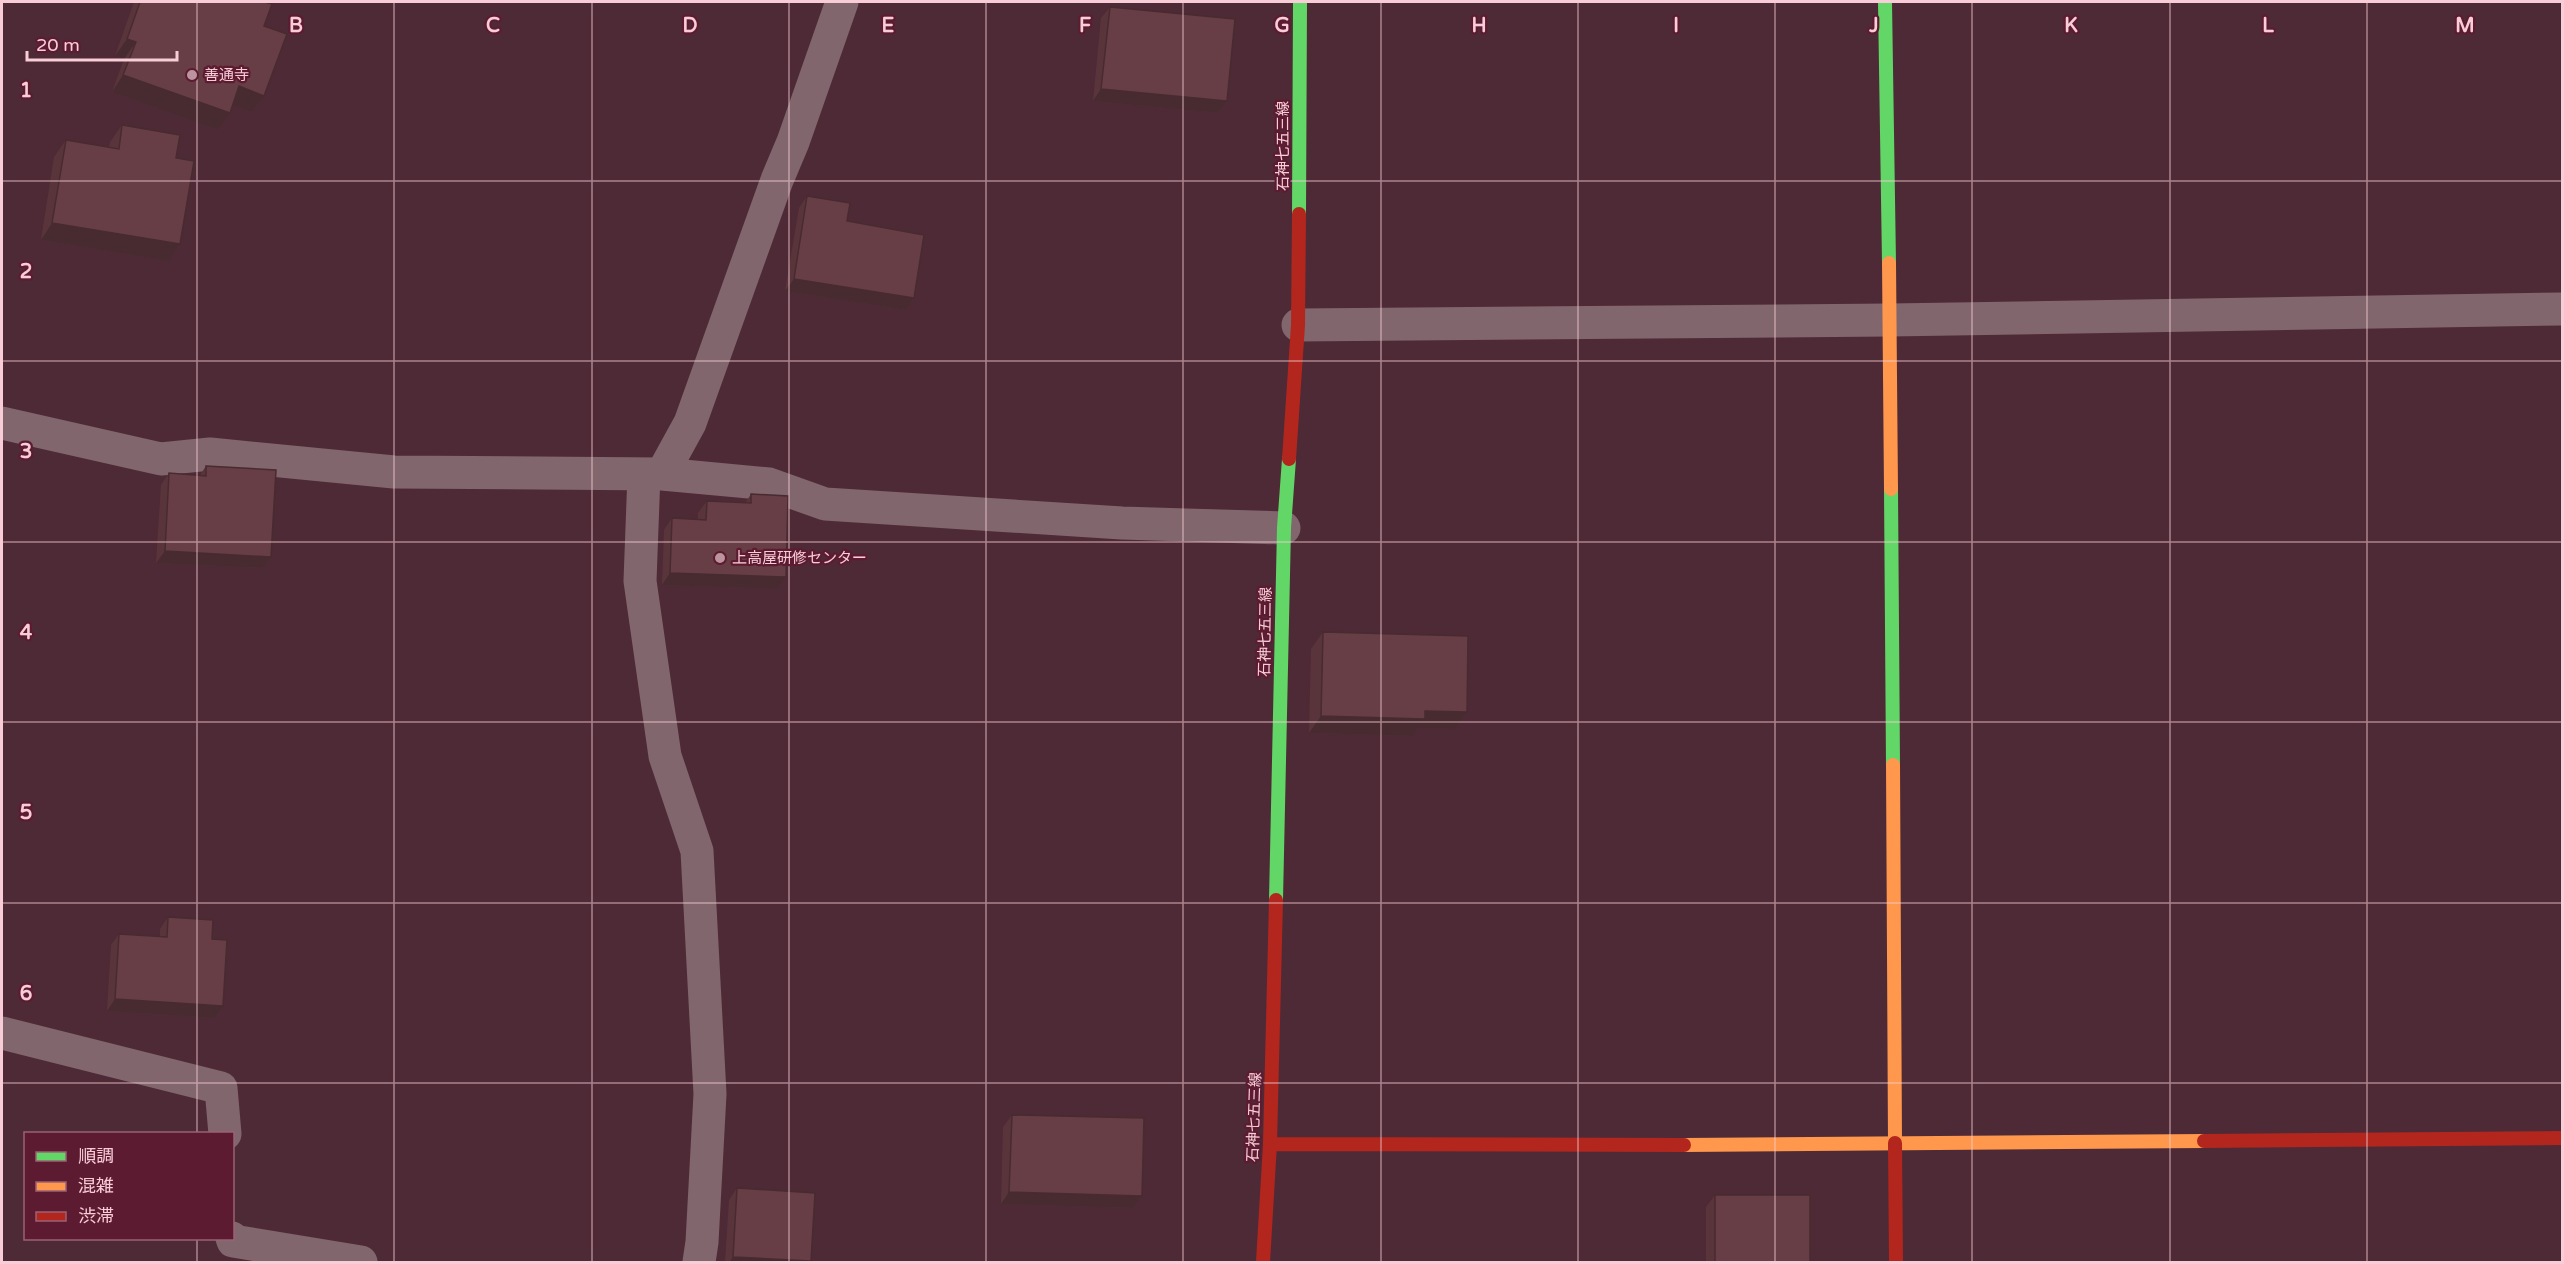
<svg xmlns="http://www.w3.org/2000/svg" width="2564" height="1264" viewBox="0 0 2564 1264" font-family="'Varela Round','Noto Sans JP',sans-serif">
<style>
.lines{fill:none;stroke-linecap:round;stroke-linejoin:round}
.street{stroke:#81666d;stroke-width:33}
.fast{stroke:#63d668;stroke-width:14}
.slow{stroke:#ff974d;stroke-width:14}
.jam{stroke:#b3261e;stroke-width:14}
.wall{fill:#59353b}
.shaded-wall{fill:#482b30}
.building{fill:#673e45;stroke:#482b30;stroke-width:1.5}
.grid{fill:none;stroke:#f8cdd7;stroke-width:1.5;stroke-opacity:0.55}
.poi-dot{fill:#bc949f;stroke:#5d1b32;stroke-width:2}
.labels{text-anchor:middle;dominant-baseline:central;stroke-width:4.5;stroke-linejoin:round;paint-order:stroke}
.poi-label{font-size:15px;fill:#f8cdd7;stroke:#5d1b32;text-anchor:start}
.street-label{font-size:15px;fill:#f8cdd7;stroke:#5d1b32}
.grid-label{font-size:20px;text-anchor:middle;font-weight:bold;fill:#f8cdd7;stroke:#5d1b32;stroke-width:4.5;stroke-linejoin:round;paint-order:stroke}
</style>
<rect width="100%" height="100%" fill="#4e2a36"/>
<g class="lines">
<path class="street" d="M 1298,325 L 1890,320 L 2562,309
M 2,423 L 161,459 L 210,454 L 394,472 L 662,474 L 769,484 L 825,504 L 1122,523 L 1284,528
M 644,474 L 640,581 L 665,756 L 697,851 L 710,1094 L 702,1242 L 699,1262
M 662,474 L 690,423 L 777,180 L 793,142 L 842,2
M 2,1033 L 221,1088 L 225,1134
M 232,1238 L 233,1241 L 361,1262"/>
<path class="fast" d="M 1885,2 L 1889,263
M 1299,214 L 1300,2
M 1891,489 L 1893,765
M 1276,900 L 1284,528 L 1289,459"/>
<path class="slow" d="M 1889,263 L 1891,489
M 1893,765 L 1895,1143
M 1684,1145 L 2204,1141"/>
<path class="jam" d="M 1289,459 L 1298,325 L 1299,214
M 2204,1141 L 2562,1138
M 1895,1143 L 1896,1262
M 1270,1144 L 1684,1145
M 1263,1262 L 1270,1144 L 1276,900"/>
</g>
<path class="wall" d="M 134,2 L 265,2 L 264,96 L 252,112 L 233,105 L 230,113 L 218,130 L 112,92 L 124,59 L 115,56 Z
M 1110,7 L 1227,101 L 1218,113 L 1093,101 L 1101,18 Z
M 122,125 L 176,158 L 180,244 L 169,261 L 41,240 L 54,157 L 66,140 L 109,147 L 110,142 Z
M 807,196 L 847,221 L 914,298 L 906,310 L 785,291 L 799,208 Z
M 206,466 L 271,557 L 263,568 L 156,563 L 161,485 L 169,473 L 200,475 Z
M 751,494 L 786,577 L 777,589 L 662,585 L 664,530 L 672,518 L 698,520 L 698,513 L 707,501 L 746,502 Z
M 1323,632 L 1467,712 L 1455,729 L 1418,728 L 1413,736 L 1309,733 L 1311,649 Z
M 168,917 L 212,939 L 223,1006 L 215,1018 L 107,1011 L 111,945 L 119,934 L 160,936 L 160,929 Z
M 1012,1115 L 1142,1196 L 1133,1208 L 1001,1204 L 1003,1127 Z
M 737,1188 L 811,1261 L 810,1263 L 725,1263 L 729,1200 Z
M 1715,1195 L 1810,1263 L 1706,1263 L 1706,1207 Z"/>
<path class="shaded-wall" d="M 127,39 L 136,42 L 124,59 L 115,56 Z
M 123,75 L 230,113 L 218,130 L 112,92 Z
M 239,86 L 264,96 L 252,112 L 227,103 Z
M 1101,89 L 1227,101 L 1218,113 L 1093,101 Z
M 52,223 L 180,244 L 169,261 L 41,240 Z
M 794,279 L 914,298 L 906,310 L 785,291 Z
M 165,551 L 271,557 L 263,568 L 156,563 Z
M 670,573 L 786,577 L 777,589 L 662,585 Z
M 1425,711 L 1467,712 L 1455,729 L 1418,728 L 1413,736 L 1309,733 L 1321,716 Z
M 115,999 L 223,1006 L 215,1018 L 107,1011 Z
M 1009,1192 L 1142,1196 L 1133,1208 L 1001,1204 Z
M 733,1257 L 811,1261 L 810,1263 L 729,1263 Z"/>
<path class="building" d="M 140,2 L 265,2 L 272,4 L 264,26 L 287,34 L 264,96 L 239,86 L 230,113 L 123,75 L 136,42 L 127,39 Z
M 1110,7 L 1235,19 L 1227,101 L 1101,89 Z
M 122,125 L 180,135 L 176,158 L 194,161 L 180,244 L 52,223 L 66,140 L 119,149 Z
M 807,196 L 850,203 L 847,221 L 924,235 L 914,298 L 794,279 Z
M 206,466 L 276,470 L 271,557 L 165,551 L 169,473 L 206,476 Z
M 751,494 L 788,496 L 786,577 L 670,573 L 672,518 L 706,520 L 707,501 L 751,503 Z
M 1323,632 L 1468,636 L 1467,712 L 1425,711 L 1425,719 L 1321,716 Z
M 168,917 L 213,920 L 212,939 L 227,940 L 223,1006 L 115,999 L 119,934 L 167,937 Z
M 1012,1115 L 1144,1118 L 1142,1196 L 1009,1192 Z
M 737,1188 L 815,1193 L 811,1261 L 733,1257 Z
M 1715,1195 L 1810,1195 L 1810,1263 L 1715,1263 Z"/>
<path class="grid" d="M 197,2 L 197,1134M 394,2 L 394,1262M 592,2 L 592,1262M 789,2 L 789,1262M 986,2 L 986,1262M 1183,2 L 1183,1262M 1381,2 L 1381,1262M 1578,2 L 1578,1262M 1775,2 L 1775,1262M 1972,2 L 1972,1262M 2170,2 L 2170,1262M 2367,2 L 2367,1262M 2,181 L 2562,181M 2,361 L 2562,361M 2,542 L 2562,542M 2,722 L 2562,722M 2,903 L 2562,903M 2,1083 L 2562,1083M 197,1238 L 197,1262"/>
<g class="poi-dot">
<circle cx="192" cy="75" r="6"/>
<circle cx="720" cy="558" r="6"/>
</g>
<g class="labels">
<g class="poi-label">
<text x="204" y="75">善通寺</text>
<text x="732" y="558">上高屋研修センター</text>
</g>
<g class="street-label">
<text transform="translate(1283 146) rotate(-90)">石神七五三線</text>
<text transform="translate(1265 632) rotate(-89)">石神七五三線</text>
<text transform="translate(1254 1117) rotate(-88)">石神七五三線</text>
</g>
</g>
<g class="grid-label">
<text x="296" y="32">B</text>
<text x="493" y="32">C</text>
<text x="690" y="32">D</text>
<text x="888" y="32">E</text>
<text x="1085" y="32">F</text>
<text x="1282" y="32">G</text>
<text x="1479" y="32">H</text>
<text x="1676" y="32">I</text>
<text x="1874" y="32">J</text>
<text x="2071" y="32">K</text>
<text x="2268" y="32">L</text>
<text x="2465" y="32">M</text>
<text x="26" y="97">1</text>
<text x="26" y="278">2</text>
<text x="26" y="458">3</text>
<text x="26" y="639">4</text>
<text x="26" y="819">5</text>
<text x="26" y="1000">6</text>
</g>
<rect width="2564" height="1264" fill="none" stroke="#f8cdd7" stroke-width="6"/>
<rect x="24" y="1132" width="210" height="108" fill="#5d1b32" stroke="#9b6274" stroke-width="1.5"/>
<rect x="36" y="1152" width="30" height="9" fill="#63d668" stroke="#9b6274" stroke-width="1.5"/>
<text x="78" y="1162" font-size="18" fill="#f8cdd7">順調</text>
<rect x="36" y="1182" width="30" height="9" fill="#ff974d" stroke="#9b6274" stroke-width="1.5"/>
<text x="78" y="1192" font-size="18" fill="#f8cdd7">混雑</text>
<rect x="36" y="1212" width="30" height="9" fill="#b3261e" stroke="#9b6274" stroke-width="1.5"/>
<text x="78" y="1222" font-size="18" fill="#f8cdd7">渋滞</text>
<path d="M27 51v9h150v-9" fill="none" stroke="#f8cdd7" stroke-width="3"/>
<text x="36" y="51" font-size="18" fill="#f8cdd7" stroke="#5d1b32" stroke-width="4.5" paint-order="stroke">20 m</text>
</svg>
